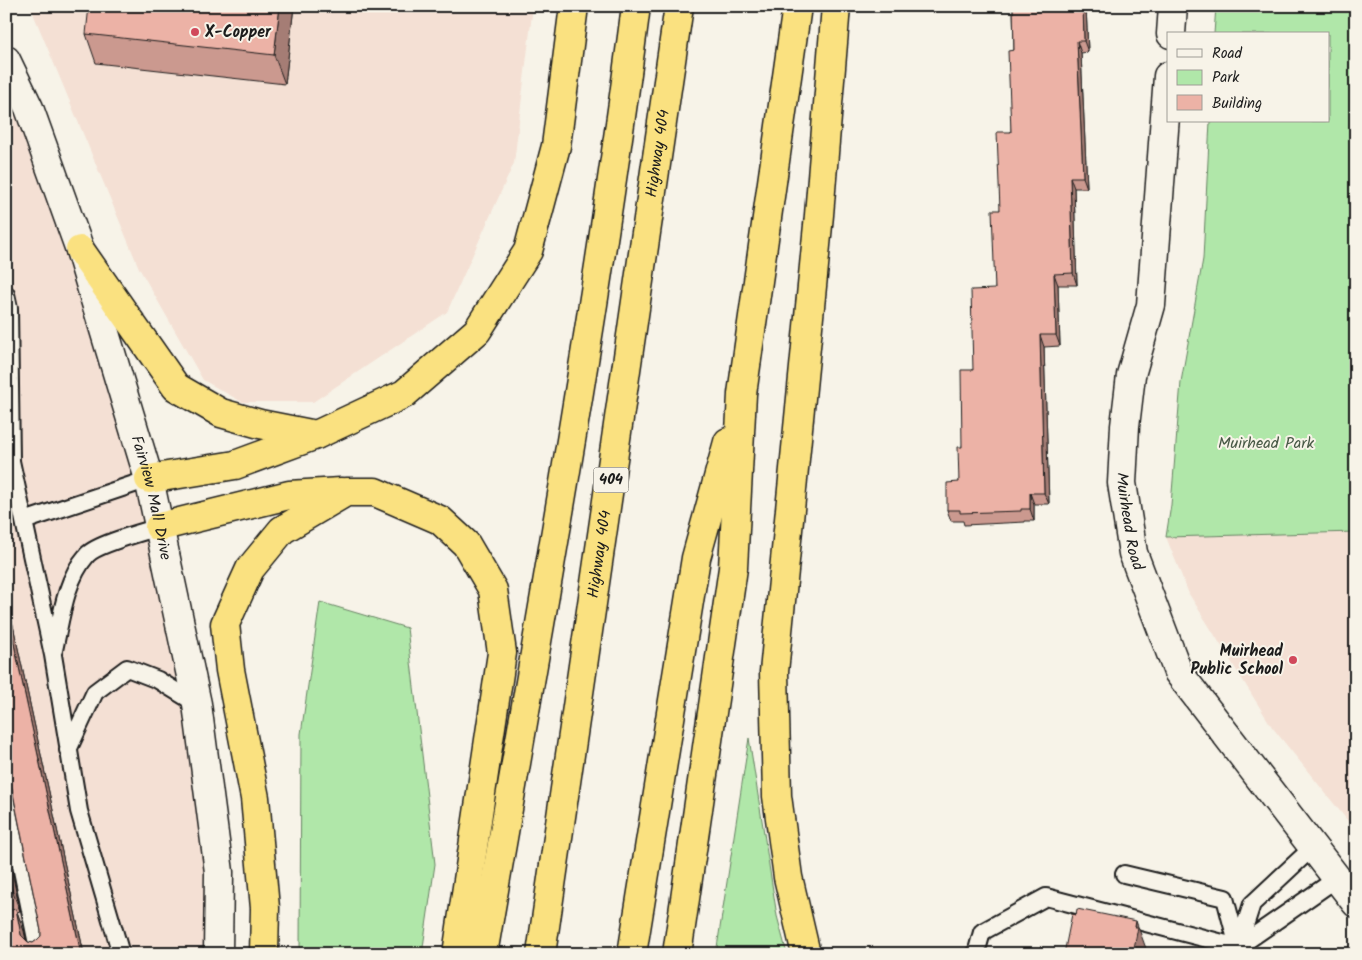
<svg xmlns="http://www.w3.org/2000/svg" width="1362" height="960" viewBox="0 0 1362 960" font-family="Kalam,sans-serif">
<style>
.built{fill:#f4e0d4}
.green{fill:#b0e7a9;stroke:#668262}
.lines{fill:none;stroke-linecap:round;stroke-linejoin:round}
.service-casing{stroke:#1c1c1c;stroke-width:20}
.minor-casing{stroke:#1c1c1c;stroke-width:31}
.tertiary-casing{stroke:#1c1c1c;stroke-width:31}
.motorway-casing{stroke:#1c1c1c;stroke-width:31}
.service{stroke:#f7f3e8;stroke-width:16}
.minor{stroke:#f7f3e8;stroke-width:28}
.tertiary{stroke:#f7f3e8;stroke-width:28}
.motorway{stroke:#fae180;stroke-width:28}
.wall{fill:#cb998f;stroke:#1c1c1c}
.shaded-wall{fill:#a57d74;stroke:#1c1c1c}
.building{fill:#ecb2a6;stroke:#1c1c1c}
.poi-dot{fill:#d1495b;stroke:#f7f3e8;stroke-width:2}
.labels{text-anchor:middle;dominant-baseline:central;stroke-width:4;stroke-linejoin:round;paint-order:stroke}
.shield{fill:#f7f3e8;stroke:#5e5c59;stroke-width:1}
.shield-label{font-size:15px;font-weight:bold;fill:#1c1c1c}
.poi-label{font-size:16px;font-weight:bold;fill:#1c1c1c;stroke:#f7f3e8;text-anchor:start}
.street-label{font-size:16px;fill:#1c1c1c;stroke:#f7f3e8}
.park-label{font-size:16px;fill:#485946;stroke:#f7f3e8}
</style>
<rect width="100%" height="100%" fill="#f7f3e8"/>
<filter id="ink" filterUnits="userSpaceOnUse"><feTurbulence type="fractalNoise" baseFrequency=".02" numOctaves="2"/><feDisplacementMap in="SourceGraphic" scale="10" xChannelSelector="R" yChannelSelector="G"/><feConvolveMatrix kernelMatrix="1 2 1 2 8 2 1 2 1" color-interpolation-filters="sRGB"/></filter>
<g filter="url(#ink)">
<path class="built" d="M 30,6 L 533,6 L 514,163 L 447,312 L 313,402 L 242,402 L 203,380 L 139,268 Z
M 6,60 L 80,250 L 197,704 L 218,954 L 6,954 Z
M 1356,532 L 1356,831 L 1272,727 L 1189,594 L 1166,537 Z"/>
<path class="green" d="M 1216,6 L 1356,6 L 1356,532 L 1166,537 L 1171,505 L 1181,382 L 1203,259 L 1210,121 L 1328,121 L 1328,34 L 1214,34 Z
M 320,602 L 407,628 L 435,864 L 422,954 L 300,954 L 301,734 Z
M 749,738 L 777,916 L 787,954 L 716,954 Z"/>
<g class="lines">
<g class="service-casing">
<path id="service" d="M 6,294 L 9,308 L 11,461 L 53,655 L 79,811 L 121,954
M 24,521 L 149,479
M 54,650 C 61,619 65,580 87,555 C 97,544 143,532 159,527
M 68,750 L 95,692 L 127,668 L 158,680 L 197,704
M 6,792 L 39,954
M 1124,874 L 1225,898 L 1238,947
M 1238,947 L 1252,904 L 1312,848
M 976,954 L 982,932 L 1046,897 L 1238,947 L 1336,879"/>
</g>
<g class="minor-casing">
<g id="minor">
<path d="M 1171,34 L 1173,6"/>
<path id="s1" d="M 1168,76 L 1151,305 L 1131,375 L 1125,426 L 1122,483 L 1133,553 L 1178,672 L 1356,903"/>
</g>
</g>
<g class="tertiary-casing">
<g id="tertiary">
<path id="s2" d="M 6,60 L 29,108 L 80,250 L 149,479 L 197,704 L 219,872 L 218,954"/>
</g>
</g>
<g class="motorway-casing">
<g id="motorway">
<path d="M 80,250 L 176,387 L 221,413 L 260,424 L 316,435"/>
<path d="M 149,479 L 235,465 L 316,435 L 404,394 L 477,331 L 528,251 L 556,146 L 574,6"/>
<path d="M 159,527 L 289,495 L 341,492"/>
<path d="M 264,954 L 265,908 L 255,798 L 230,670 L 225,624 L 250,569 L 282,530 L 346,492 L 375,492 L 440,520 L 466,544 L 493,590 L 502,653 L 457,954"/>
<path d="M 483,954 C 537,639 595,323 636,6"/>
<path id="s3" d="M 541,954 L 679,6"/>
<path d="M 632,954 L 696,558 L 728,442"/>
<path d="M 677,954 L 733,568 L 742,394 L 797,6"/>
<path d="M 806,954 L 788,877 L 777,796 L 774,672 L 819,215 L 836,6"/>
</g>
</g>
<use href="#service" class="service"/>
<use href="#minor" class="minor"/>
<use href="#tertiary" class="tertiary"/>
<use href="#motorway" class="motorway"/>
</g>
<path class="wall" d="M 294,6 L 285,84 L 96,63 L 86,34 Z
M 1013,6 L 1086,6 L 1088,52 L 1081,53 L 1087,188 L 1074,188 L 1077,285 L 1058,285 L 1060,346 L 1044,347 L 1049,504 L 1034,504 L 1034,521 L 1025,521 L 1025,522 L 964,525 L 963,521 L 951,521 L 947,510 L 959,482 L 962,447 L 973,370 L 995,289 L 1000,210 L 1011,132 L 1014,50 Z
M 6,593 L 84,954 L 6,954 L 6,843 L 20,911 L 17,912 L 24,931 L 26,940 L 28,942 L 33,943 L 37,940 L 41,936 L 41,931 L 11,785 L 10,783 L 6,783 Z"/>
<path class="shaded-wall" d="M 280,6 L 294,6 L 285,84 L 274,55 Z
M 1083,6 L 1086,6 L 1088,52 L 1084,41 Z
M 1077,41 L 1081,53 L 1087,188 L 1083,177 Z
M 1070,177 L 1074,188 L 1077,285 L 1073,273 Z
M 1054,274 L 1058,285 L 1060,346 L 1056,335 Z
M 1040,335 L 1044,347 L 1049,504 L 1044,493 Z
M 1030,493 L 1034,504 L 1034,521 L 1030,509 Z
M 6,593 L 84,954 L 81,954 L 6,607 Z
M 6,843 L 20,911 L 12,890 L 6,860 Z
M 16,909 L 24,931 L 29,954 L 21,935 Z
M 1136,921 L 1148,954 L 1133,954 Z"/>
<path class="building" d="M 89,6 L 280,6 L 274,55 L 86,34 Z
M 1013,6 L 1083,6 L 1084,41 L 1077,41 L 1083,177 L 1070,177 L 1073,273 L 1054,274 L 1056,335 L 1040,335 L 1044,493 L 1030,493 L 1030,509 L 1021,509 L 1021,511 L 960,513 L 960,510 L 947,510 L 947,483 L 959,482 L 958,447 L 962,447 L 961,370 L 973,370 L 971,290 L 995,289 L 992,210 L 1000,210 L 997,132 L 1011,132 L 1008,51 L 1014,50 Z
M 6,607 L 81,954 L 6,954 L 6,911 L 16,909 L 21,935 L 28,942 L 33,943 L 37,940 L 41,936 L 41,931 L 8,769 L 6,767 Z
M 6,860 L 12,890 L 6,891 Z
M 1077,909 L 1136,921 L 1135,927 L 1138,927 L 1133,954 L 1064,954 L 1072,914 L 1076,915 Z"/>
</g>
<g class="poi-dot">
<circle cx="195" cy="32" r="5"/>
<circle cx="1293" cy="660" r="5"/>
</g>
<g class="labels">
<rect class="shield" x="593.5" y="467.5" width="35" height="25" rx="4"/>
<g class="shield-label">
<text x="611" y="480">404</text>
</g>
<g class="poi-label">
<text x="205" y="32">X-Copper</text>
<text x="1283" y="651" text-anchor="end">Muirhead<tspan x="1283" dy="18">Public School</tspan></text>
</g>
<g class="street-label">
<text stroke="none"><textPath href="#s3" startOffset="809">Highway 404</textPath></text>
<text stroke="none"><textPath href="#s2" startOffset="462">Fairview Mall Drive</textPath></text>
<text stroke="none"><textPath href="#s1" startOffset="450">Muirhead Road</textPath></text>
<text stroke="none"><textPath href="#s3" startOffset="404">Highway 404</textPath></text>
</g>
<g class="park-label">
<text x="1266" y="443">Muirhead Park</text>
</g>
</g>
<rect width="1362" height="960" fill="none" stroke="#f7f3e8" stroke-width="25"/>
<rect x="12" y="12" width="1337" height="935" fill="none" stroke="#1c1c1c" stroke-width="2" filter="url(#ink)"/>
<rect x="1167" y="32" width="162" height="90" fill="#f7f3e8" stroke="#9f9d96"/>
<rect x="1177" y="49" width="25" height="8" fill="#f7f3e8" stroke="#9f9d96"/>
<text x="1212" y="58" font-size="15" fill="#1c1c1c">Road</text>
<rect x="1177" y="70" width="25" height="15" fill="#b0e7a9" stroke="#9f9d96"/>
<text x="1212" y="82" font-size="15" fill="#1c1c1c">Park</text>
<rect x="1177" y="95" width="25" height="15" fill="#ecb2a6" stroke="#9f9d96"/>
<text x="1212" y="108" font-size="15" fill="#1c1c1c">Building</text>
</svg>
